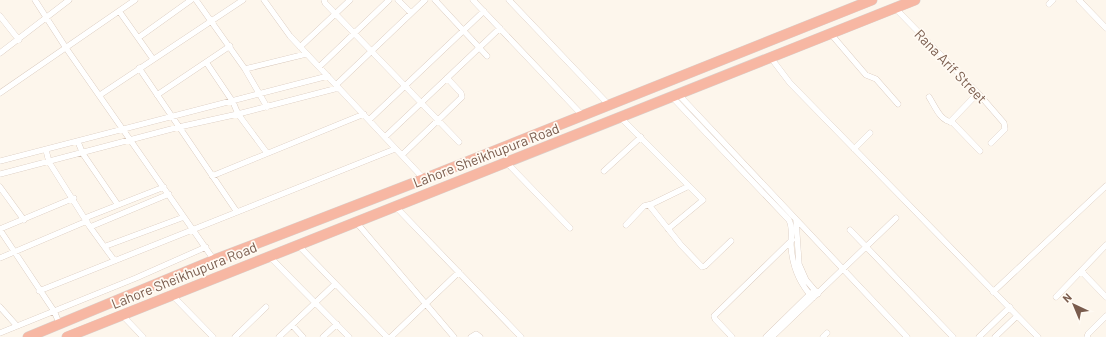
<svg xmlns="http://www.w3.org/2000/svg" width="1106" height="337" viewBox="0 0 1106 337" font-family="Barlow,sans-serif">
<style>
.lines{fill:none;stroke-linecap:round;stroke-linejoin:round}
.street-casing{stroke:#d1beb0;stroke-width:6}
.highway-casing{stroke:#dad1cd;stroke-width:11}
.street{stroke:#fff;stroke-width:5.5}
.highway{stroke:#f7b7a3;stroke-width:10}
.labels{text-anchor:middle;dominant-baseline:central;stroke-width:3.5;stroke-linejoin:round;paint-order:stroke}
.street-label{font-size:14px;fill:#7a5c4d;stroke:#fffaf3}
</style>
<rect width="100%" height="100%" fill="#fdf6ec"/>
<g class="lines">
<g class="street-casing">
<path id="street" d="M 35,0 L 66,48 L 214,260
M 196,0 L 245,69 L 267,107
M 264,0 L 290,36 L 424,179
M 324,0 L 325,3 L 459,142
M 398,0 L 411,13
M 435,0 L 487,56
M 473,0 L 583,116
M 509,0 L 609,105
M 1079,0 L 1106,28
M 1049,4 L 1053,0
M 895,8 L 978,93 L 1004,123 L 1005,129 L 991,143
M 119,11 L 153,59
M 0,16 L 19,40
M 830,33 L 866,75 L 876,79 L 898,104
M 138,38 L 191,0
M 300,47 L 350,0
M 0,53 L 69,0
M 771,58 L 790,83 L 1038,337
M 206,62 L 233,102 L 238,114 L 267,153
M 319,67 L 389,0
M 139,68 L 237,212
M 245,69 L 306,54
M 336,85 L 425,0
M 0,93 L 135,0
M 100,95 L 243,0
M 157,95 L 230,46
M 679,95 L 907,337
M 672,97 L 789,220 C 793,228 791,236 791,245 C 792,265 799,283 813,298
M 929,97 C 935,106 940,121 952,122 L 980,151
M 621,118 L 703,200 L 668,229
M 369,120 L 484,11
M 950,122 L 978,93
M 385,137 L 500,28
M 78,142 L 83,154 L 118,205
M 854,149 L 870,133
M 46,150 L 49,162 L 90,227 L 114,260
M 402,155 L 462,97 L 461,93 L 447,78
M 0,161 L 328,76
M 506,162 L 570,228
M 604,171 L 641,137
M 0,174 L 179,127 L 238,114 L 338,88
M 212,176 L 364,114
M 0,187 L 24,220
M 649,205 L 681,245 L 702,267 L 705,266 L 731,241
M 395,206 L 521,337
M 85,218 L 164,187
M 796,220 L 799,264 L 806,280 L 818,294
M 356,222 L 454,337
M 626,225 L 644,206 L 652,204 L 689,186
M 90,227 L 169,194
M 0,229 L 74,198
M 0,230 L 54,311 L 60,325
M 850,230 L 953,337
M 298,245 L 387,337
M 106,246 L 184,217
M 269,256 L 349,337
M 0,258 L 87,221
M 1081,271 L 1106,297
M 39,291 L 395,149
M 993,292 L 1106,186
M 172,295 L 213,337
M 1056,297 L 1106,245
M 0,307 L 17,326
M 122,315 L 143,337
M 292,325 L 303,337
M 0,333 L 136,278 L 206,247
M 235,337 L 266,307
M 279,337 L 335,284
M 323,337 L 337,324
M 391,337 L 459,272
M 471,337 L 476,334 L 480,337
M 732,337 L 715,319 L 714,316 L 792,240
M 766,337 L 811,293
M 772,337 L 896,218
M 823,337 L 827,333
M 979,337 L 1010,307
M 995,337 L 1017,316
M 1087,337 L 1088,334 L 1106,316"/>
</g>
<g class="highway-casing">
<path id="highway" d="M 28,337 L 214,260 L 424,179 L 872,0
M 67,337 L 915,0"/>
</g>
<use href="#street" class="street"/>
<use href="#highway" class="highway"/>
</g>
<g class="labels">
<g class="street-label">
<text transform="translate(951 66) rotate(46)">Rana Arif Street</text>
<text transform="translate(486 155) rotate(-21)">Lahore Sheikhupura Road</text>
<text transform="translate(184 275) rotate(-22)">Lahore Sheikhupura Road</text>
</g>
</g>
<g transform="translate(1074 305) rotate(316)" stroke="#fffaf3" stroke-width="3" paint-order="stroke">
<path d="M0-3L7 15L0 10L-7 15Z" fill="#7a5c4d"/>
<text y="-6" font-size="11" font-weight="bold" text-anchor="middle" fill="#7a5c4d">N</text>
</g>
</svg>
